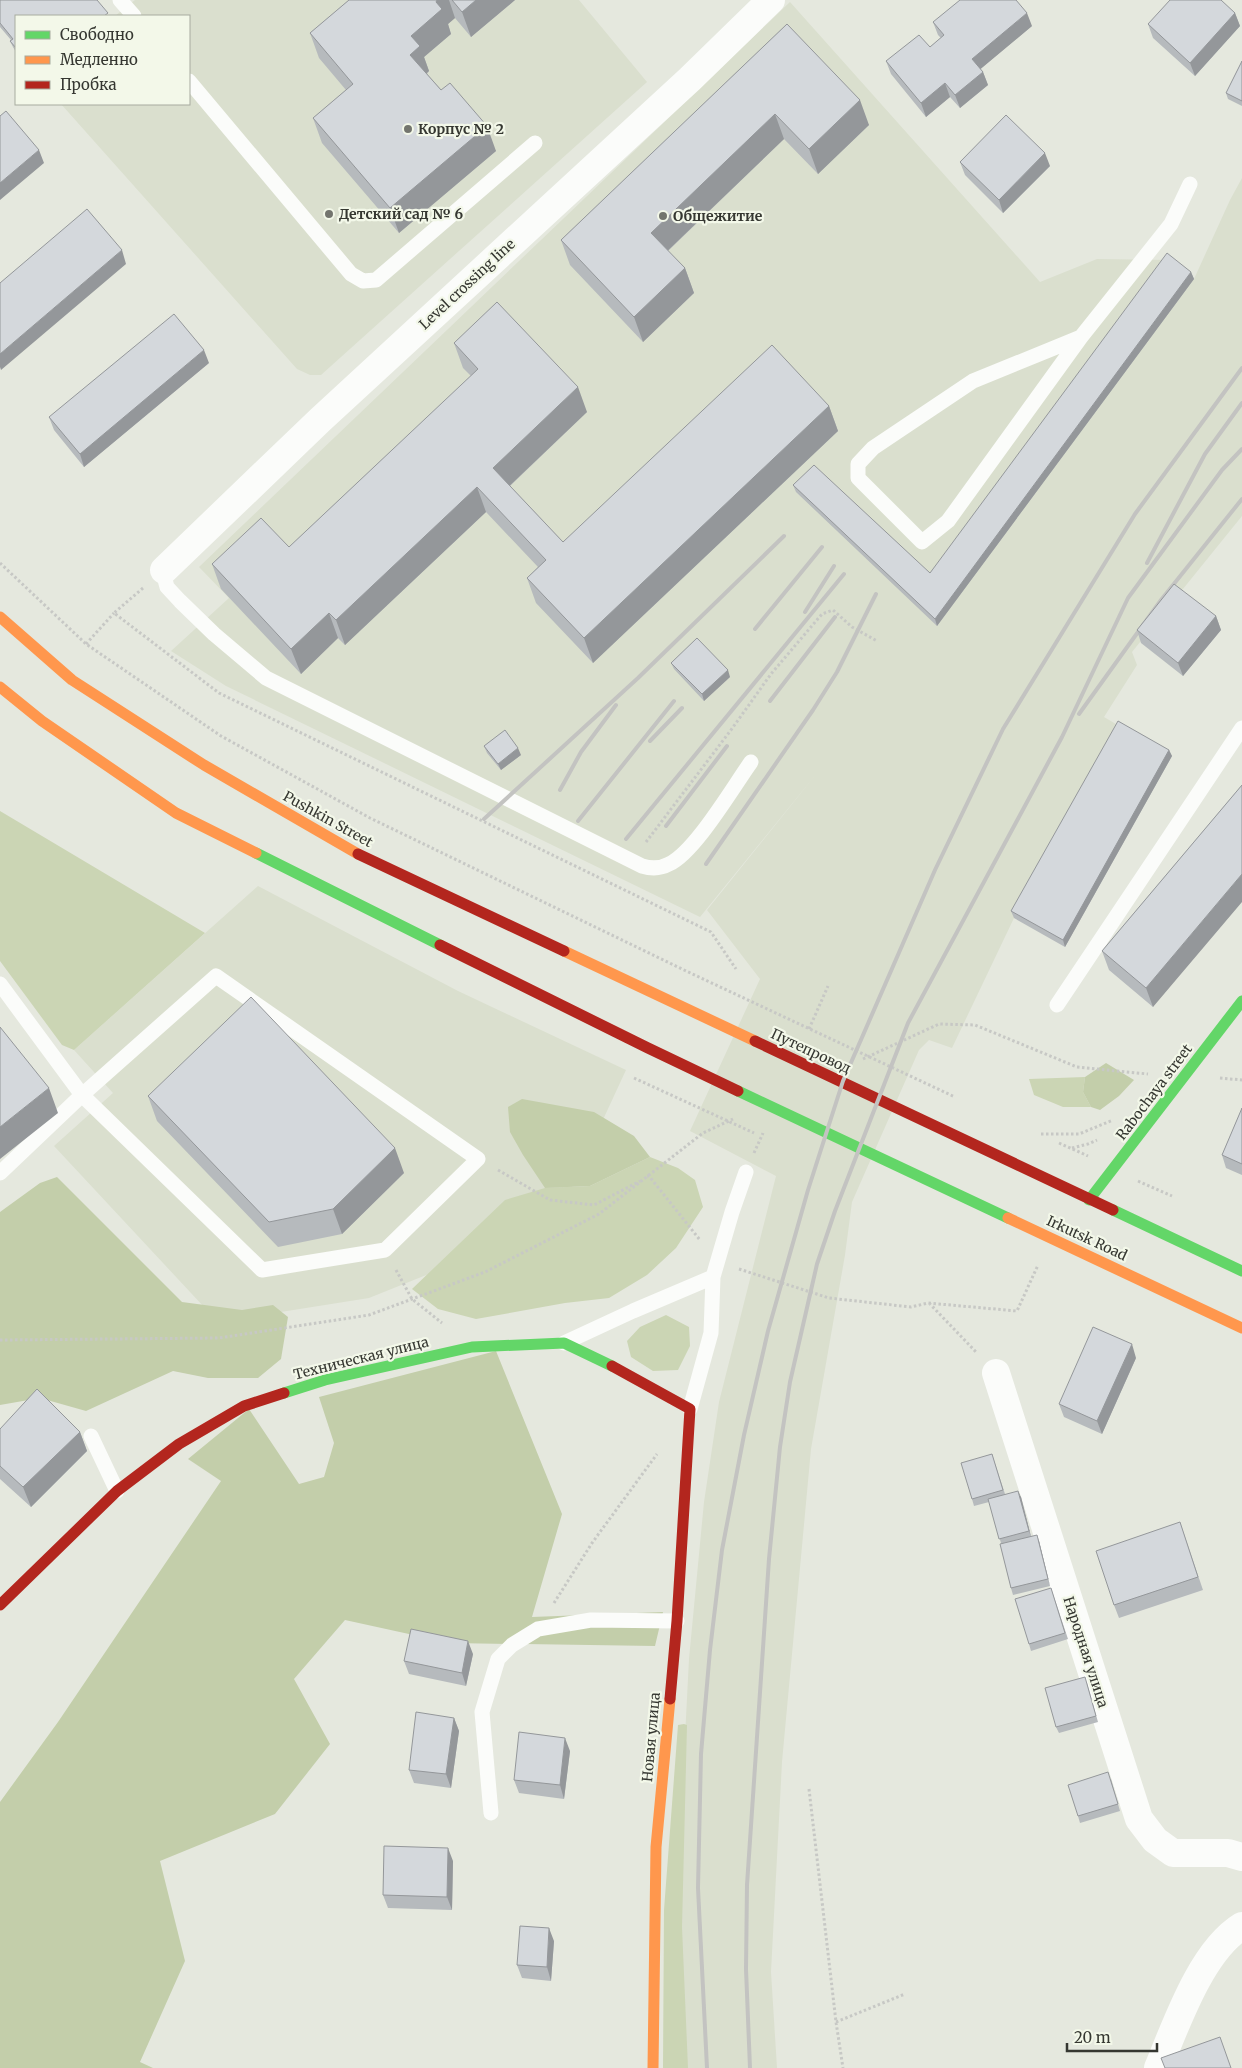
<svg xmlns="http://www.w3.org/2000/svg" width="1242" height="2068" viewBox="0 0 1242 2068" font-family="Merriweather,serif">
<style>
.built{fill:#dadfce}
.green{fill:#cbd5b4}
.forest{fill:#c3ceaa}
.lines{fill:none;stroke-linecap:round;stroke-linejoin:round}
.path{stroke:#c7c8c5;stroke-width:3;stroke-dasharray:2.5 2.5;stroke-linecap:butt}
.lane{stroke:#fbfcfa;stroke-width:15}
.street{stroke:#fbfcfa;stroke-width:28}
.fast{stroke:#63d668;stroke-width:11}
.slow{stroke:#ff974d;stroke-width:11}
.jam{stroke:#b3261e;stroke-width:11}
.rail{stroke:#c3c3c1;stroke-width:4}
.wall{fill:#b6babd}
.shaded-wall{fill:#94979a}
.building{fill:#d4d8dc;stroke:#94979a}
.poi-dot{fill:#73756e;stroke:#f3f8e9;stroke-width:2}
.labels{text-anchor:middle;dominant-baseline:central;stroke-width:4.5;stroke-linejoin:round;paint-order:stroke}
.poi-label{font-size:14px;font-weight:bold;fill:#353731;stroke:#f3f8e9;text-anchor:start}
.street-label{font-size:14px;fill:#353731;stroke:#f3f8e9}
</style>
<rect width="100%" height="100%" fill="#e5e8de"/>
<path class="built" d="M 135,0 L 579,0 L 647,82 L 321,375 L 310,375 L 297,369 L 61,104 L 189,104 L 189,16 L 115,16 Z
M 790,2 L 1040,282 L 1097,259 L 1170,260 L 1194,279 L 1230,200 L 1242,178 L 1242,516 L 1132,652 L 1137,665 L 1104,717 L 1121,727 L 1014,918 L 952,1048 L 929,1040 L 919,1050 L 852,1202 L 845,1255 L 811,1449 L 782,1762 L 771,1972 L 777,2068 L 671,2068 L 670,2031 L 689,1659 L 704,1502 L 719,1402 L 776,1176 L 690,1131 L 760,979 L 707,910 L 817,773 L 700,917 L 226,686 L 171,651 L 229,598 L 199,567 Z
M 258,886 L 458,991 L 626,1070 L 563,1206 L 476,1255 L 369,1298 L 218,1322 L 54,1146 L 113,1093 L 74,1050 Z"/>
<path class="green" d="M 0,811 L 205,933 L 74,1050 L 62,1045 L 0,961 Z
M 1085,1077 L 1083,1092 L 1091,1107 L 1063,1107 L 1034,1095 L 1029,1079 Z
M 650,1157 L 678,1168 L 695,1180 L 703,1207 L 676,1248 L 647,1275 L 609,1298 L 565,1303 L 476,1319 L 438,1309 L 412,1289 L 505,1200 L 545,1188 L 590,1186 Z
M 666,1315 L 689,1327 L 690,1346 L 678,1370 L 653,1371 L 631,1357 L 627,1341 L 640,1327 Z
M 684,1724 L 687,1725 L 682,1927 L 688,2068 L 663,2068 L 664,1910 L 678,1725 Z"/>
<path class="forest" d="M 1106,1063 L 1134,1080 L 1119,1096 L 1100,1110 L 1091,1107 L 1083,1092 L 1085,1077 Z
M 522,1099 L 594,1112 L 634,1136 L 650,1157 L 590,1186 L 545,1188 L 523,1155 L 510,1132 L 508,1107 Z
M 57,1177 L 182,1302 L 242,1310 L 273,1305 L 288,1317 L 281,1359 L 258,1378 L 208,1378 L 173,1371 L 86,1411 L 40,1398 L 0,1405 L 0,1212 L 40,1183 Z
M 496,1351 L 562,1514 L 532,1617 L 663,1612 L 655,1646 L 450,1643 L 345,1620 L 294,1679 L 330,1744 L 275,1814 L 160,1861 L 185,1961 L 140,2062 L 153,2068 L 0,2068 L 0,1802 L 58,1722 L 221,1481 L 188,1459 L 249,1409 L 299,1484 L 324,1477 L 334,1443 L 319,1397 Z"/>
<g class="lines">
<path class="path" d="M 0,563 L 86,644 L 221,736 L 370,818 L 684,970 L 955,1097
M 143,588 L 114,613 L 219,693 L 711,932 L 736,969
M 86,644 L 114,613
M 646,842 L 731,730 L 771,674 L 822,614 L 833,610 L 852,627 L 877,641
M 809,1029 L 828,986
M 863,1059 L 939,1024 L 975,1025 L 1077,1067 L 1148,1074
M 634,1078 L 754,1133
M 1220,1078 L 1242,1080
M 1041,1134 L 1079,1134 L 1113,1120
M 1059,1143 L 1088,1156
M 1072,1148 L 1088,1144 L 1097,1140
M 754,1153 L 763,1133
M 498,1170 L 550,1200 L 594,1205 L 640,1181
M 647,1176 L 649,1176 L 700,1240
M 1138,1181 L 1172,1196
M 739,1269 L 829,1298 L 911,1307 L 928,1303 L 1017,1311 L 1038,1265
M 396,1270 L 412,1299 L 442,1323
M 929,1303 L 977,1353
M 0,1340 L 219,1338 L 369,1315 L 485,1272 L 599,1214 L 703,1133 L 733,1119
M 554,1603 L 592,1543 L 657,1454
M 809,1789 L 836,2022 L 843,2068
M 836,2022 L 905,1994"/>
<path class="lane" d="M 120,0 L 134,16
M 189,81 L 351,274 L 363,281 L 376,280 L 535,143
M 1081,337 L 973,381 L 873,448 L 858,464 L 858,478 L 922,542 L 948,521 L 1081,337 L 1171,224 L 1190,184
M 164,570 L 164,576 L 167,587 L 180,601 L 214,634 L 266,678 L 642,866 C 652,869 660,869 669,864 C 695,852 733,787 751,762
M 0,984 L 82,1095 L 216,976 L 478,1159 L 385,1250 L 262,1270 L 82,1095 L 0,1173
M 1057,1005 L 1242,728
M 564,1343 L 633,1311 L 713,1277
M 690,1409 L 711,1333 L 713,1277 L 732,1212 L 746,1172
M 91,1436 L 117,1491
M 491,1813 L 482,1712 L 498,1659 L 512,1645 L 538,1629 L 591,1620 L 677,1621"/>
<path class="street" d="M 164,570 L 320,420 L 690,79 L 771,0
M 996,1373 L 1139,1819 L 1155,1840 L 1173,1853 L 1228,1853 L 1242,1857
M 1158,2068 C 1176,2025 1201,1951 1242,1926"/>
<path class="fast" d="M 256,853 L 440,945
M 738,1091 L 1008,1218
M 1089,1200 L 1242,1001
M 1113,1210 L 1242,1271
M 284,1393 L 325,1380 L 472,1347 L 564,1343 L 612,1366"/>
<path class="slow" d="M 0,617 L 72,680 L 204,765 L 358,854
M 0,687 L 42,721 L 176,813 L 256,853
M 564,951 L 755,1041
M 1008,1218 L 1242,1328
M 653,2068 L 656,1847 L 670,1699"/>
<path class="jam" d="M 358,854 L 564,951
M 440,945 L 648,1048 L 738,1091
M 755,1041 L 1113,1210
M 612,1366 L 690,1409 L 677,1621 L 670,1699
M 0,1605 L 117,1491 L 179,1444 L 244,1406 L 284,1393"/>
<path class="rail" d="M 1147,563 L 1205,454 L 1242,403
M 805,612 L 834,566
M 755,629 L 822,547
M 770,701 L 835,617
M 1079,714 L 1161,600 L 1242,499
M 650,741 L 682,708
M 560,790 L 581,752 L 616,705
M 484,819 L 638,678 L 784,536
M 578,821 L 674,701
M 666,826 L 727,746
M 626,839 L 844,574
M 706,864 L 813,710 L 837,672 L 876,594
M 707,2068 L 698,1888 L 701,1754 L 710,1650 L 722,1550 L 744,1435 L 768,1331 L 808,1190 L 843,1081 L 935,870 L 1003,729 L 1135,514 L 1242,368
M 750,2068 L 746,1969 L 747,1885 L 769,1559 L 780,1447 L 790,1382 L 817,1264 L 835,1211 L 908,1023 L 1062,737 L 1128,598 L 1222,470 L 1242,449"/>
</g>
<path class="wall" d="M 0,0 L 16,16 L 16,52 L 13,47 L 10,41 L 11,40 L 0,27 Z
M 349,0 L 515,0 L 471,37 L 455,18 L 448,24 L 451,34 L 424,57 L 429,71 L 427,74 L 496,151 L 399,233 L 322,143 L 313,118 L 346,90 L 319,58 L 310,33 Z
M 1235,13 L 1240,26 L 1195,76 L 1153,38 L 1148,24 Z
M 933,22 L 1032,26 L 980,69 L 983,72 L 988,85 L 960,108 L 950,97 L 926,117 L 891,74 L 886,61 L 930,47 L 941,38 L 938,35 Z
M 787,24 L 869,125 L 818,174 L 784,139 L 668,251 L 685,268 L 694,293 L 643,342 L 570,265 L 561,240 Z
M 1242,61 L 1242,106 L 1228,99 L 1226,93 Z
M 960,162 L 1050,166 L 1003,213 L 965,175 Z
M 1191,272 L 1194,279 L 937,626 L 796,492 L 793,485 L 930,573 Z
M 454,343 L 587,412 L 510,486 L 563,542 L 829,406 L 838,431 L 593,663 L 536,603 L 527,578 L 538,567 L 486,512 L 345,645 L 338,638 L 301,674 L 221,589 L 212,564 L 289,547 L 471,376 L 463,368 Z
M 209,363 L 84,467 L 54,430 L 49,417 Z
M 1216,616 L 1221,630 L 1183,676 L 1141,643 L 1137,630 Z
M 671,663 L 730,677 L 704,701 L 674,669 Z
M 484,746 L 521,755 L 501,770 L 487,753 Z
M 1169,750 L 1172,756 L 1065,947 L 1014,918 L 1011,911 Z
M 1242,785 L 1153,1007 L 1109,970 L 1102,951 Z
M 148,1096 L 404,1173 L 342,1234 L 278,1247 L 157,1121 Z
M 1242,1108 L 1242,1175 L 1226,1168 L 1222,1155 Z
M 1136,1358 L 1102,1434 L 1064,1417 L 1059,1404 Z
M 0,1429 L 80,1432 L 87,1451 L 31,1507 L 0,1479 Z
M 992,1454 L 1005,1494 L 1021,1497 L 1031,1536 L 1039,1541 L 1050,1586 L 1013,1595 L 1011,1588 L 1001,1543 L 989,1502 L 974,1506 L 972,1499 Z
M 1180,1522 L 1203,1590 L 1119,1618 L 1114,1605 Z
M 1051,1588 L 1068,1639 L 1031,1651 L 1029,1644 Z
M 473,1654 L 466,1686 L 409,1674 L 404,1661 Z
M 1087,1683 L 1098,1722 L 1059,1733 L 1056,1727 Z
M 454,1718 L 459,1731 L 451,1788 L 414,1783 L 409,1770 Z
M 570,1751 L 564,1799 L 519,1793 L 514,1780 Z
M 1111,1779 L 1120,1811 L 1080,1823 L 1078,1816 Z
M 453,1861 L 452,1910 L 388,1908 L 383,1895 Z
M 554,1941 L 551,1981 L 522,1978 L 517,1965 Z"/>
<path class="shaded-wall" d="M 437,0 L 449,0 L 455,18 L 448,24 L 451,34 L 424,57 L 429,71 L 419,80 L 410,55 L 411,36 Z
M 476,0 L 515,0 L 471,37 L 462,12 Z
M 1027,13 L 1032,26 L 977,72 L 972,59 Z
M 1235,13 L 1240,26 L 1195,76 L 1190,63 Z
M 983,72 L 988,85 L 960,108 L 955,95 Z
M 945,83 L 950,97 L 926,117 L 921,103 Z
M 860,100 L 869,125 L 818,174 L 809,149 Z
M 775,114 L 784,139 L 660,258 L 651,233 Z
M 487,126 L 496,151 L 399,233 L 390,208 Z
M 39,150 L 44,163 L 0,200 L 0,183 Z
M 1045,153 L 1050,166 L 1003,213 L 999,200 Z
M 122,250 L 126,264 L 1,370 L 0,367 L 0,354 Z
M 685,268 L 694,293 L 643,342 L 634,317 Z
M 1191,272 L 1194,279 L 937,626 L 935,619 Z
M 204,350 L 209,363 L 84,467 L 80,454 Z
M 578,387 L 587,412 L 502,493 L 493,468 Z
M 829,406 L 838,431 L 593,663 L 584,638 Z
M 477,487 L 486,512 L 345,645 L 336,620 Z
M 329,613 L 338,638 L 301,674 L 291,649 Z
M 1216,616 L 1221,630 L 1183,676 L 1178,663 Z
M 728,670 L 730,677 L 704,701 L 702,694 Z
M 518,748 L 521,755 L 501,770 L 498,764 Z
M 1169,750 L 1172,756 L 1065,947 L 1063,940 Z
M 1242,874 L 1242,902 L 1153,1007 L 1146,988 Z
M 49,1088 L 58,1113 L 0,1159 L 0,1127 Z
M 395,1148 L 404,1173 L 342,1234 L 333,1209 Z
M 1132,1344 L 1136,1358 L 1102,1434 L 1097,1421 Z
M 80,1432 L 87,1451 L 31,1507 L 23,1487 Z
M 1018,1491 L 1021,1497 L 1031,1537 L 1029,1531 Z
M 1037,1535 L 1039,1541 L 1050,1586 L 1048,1579 Z
M 468,1641 L 473,1654 L 466,1686 L 462,1673 Z
M 454,1718 L 459,1731 L 451,1788 L 446,1774 Z
M 565,1738 L 570,1751 L 564,1799 L 560,1785 Z
M 448,1848 L 453,1861 L 452,1910 L 447,1897 Z
M 549,1928 L 554,1941 L 551,1981 L 547,1967 Z"/>
<path class="building" d="M 0,0 L 97,0 L 108,13 L 104,16 L 16,16 L 16,48 L 10,41 L 13,39 L 0,23 Z
M 349,0 L 437,0 L 436,2 L 442,9 L 411,36 L 420,46 L 410,55 L 441,90 L 450,83 L 487,126 L 390,208 L 313,118 L 353,84 L 310,33 Z
M 452,0 L 476,0 L 462,12 Z
M 960,0 L 1016,0 L 1027,13 L 972,59 L 983,72 L 955,95 L 945,83 L 921,103 L 886,61 L 919,35 L 930,47 L 944,35 L 933,22 Z
M 1170,0 L 1221,0 L 1235,13 L 1190,63 L 1148,24 Z
M 787,24 L 860,100 L 809,149 L 775,114 L 651,233 L 685,268 L 634,317 L 561,240 Z
M 1242,61 L 1242,101 L 1226,93 Z
M 6,111 L 39,150 L 0,183 L 0,116 Z
M 1006,115 L 1045,153 L 999,200 L 960,162 Z
M 87,209 L 122,250 L 0,354 L 0,283 Z
M 1167,253 L 1191,272 L 935,619 L 793,485 L 814,465 L 930,573 Z
M 497,302 L 578,387 L 493,468 L 563,542 L 772,345 L 829,406 L 584,638 L 527,578 L 546,560 L 477,487 L 336,620 L 329,613 L 291,649 L 212,564 L 261,518 L 289,547 L 478,369 L 454,343 Z
M 174,314 L 204,350 L 80,454 L 49,417 Z
M 1174,584 L 1216,616 L 1178,663 L 1137,630 Z
M 697,638 L 728,670 L 702,694 L 671,663 Z
M 1118,721 L 1169,750 L 1063,940 L 1011,911 Z
M 505,730 L 518,748 L 498,764 L 484,746 Z
M 1242,785 L 1242,874 L 1146,988 L 1102,951 Z
M 251,997 L 395,1148 L 333,1209 L 269,1222 L 148,1096 Z
M 0,1027 L 49,1088 L 0,1127 Z
M 1242,1108 L 1242,1164 L 1222,1155 Z
M 1093,1327 L 1132,1344 L 1097,1421 L 1059,1404 Z
M 37,1389 L 80,1432 L 23,1487 L 0,1466 L 0,1429 Z
M 992,1454 L 1003,1490 L 972,1499 L 961,1463 Z
M 1018,1491 L 1029,1531 L 999,1539 L 988,1499 Z
M 1180,1522 L 1198,1577 L 1114,1605 L 1096,1551 Z
M 1037,1535 L 1048,1579 L 1011,1588 L 1000,1544 Z
M 1051,1588 L 1065,1633 L 1029,1644 L 1015,1599 Z
M 411,1629 L 468,1641 L 462,1673 L 404,1661 Z
M 1085,1677 L 1096,1716 L 1056,1727 L 1045,1688 Z
M 416,1712 L 454,1718 L 446,1774 L 409,1770 Z
M 519,1732 L 565,1738 L 560,1785 L 514,1780 Z
M 1108,1772 L 1118,1804 L 1078,1816 L 1068,1785 Z
M 384,1846 L 448,1848 L 447,1897 L 383,1895 Z
M 520,1926 L 549,1928 L 547,1967 L 517,1965 Z
M 1220,2037 L 1231,2068 L 1165,2068 L 1161,2058 Z"/>
<g class="poi-dot">
<circle cx="408" cy="129" r="5"/>
<circle cx="329" cy="214" r="5"/>
<circle cx="663" cy="216" r="5"/>
</g>
<g class="labels">
<g class="poi-label">
<text x="418" y="129">Корпус № 2</text>
<text x="339" y="214">Детский сад № 6</text>
<text x="673" y="216">Общежитие</text>
</g>
<g class="street-label">
<text transform="translate(467 284) rotate(-43)">Level crossing line</text>
<text transform="translate(328 819) rotate(29)">Pushkin Street</text>
<text transform="translate(811 1051) rotate(25)">Путепровод</text>
<text transform="translate(1154 1092) rotate(-53)">Rabochaya street</text>
<text transform="translate(1087 1238) rotate(25)">Irkutsk Road</text>
<text transform="translate(361 1358) rotate(-14)">Техническая улица</text>
<text transform="translate(1086 1652) rotate(72)">Народная улица</text>
<text transform="translate(651 1737) rotate(-85)">Новая улица</text>
</g>
</g>
<rect x="15" y="15" width="175" height="90" fill="#f3f8e9" stroke="#a7ab9f"/>
<rect x="25" y="31" width="25" height="8" fill="#63d668" stroke="#a7ab9f"/>
<text x="60" y="40" font-size="15" fill="#353731">Свободно</text>
<rect x="25" y="56" width="25" height="8" fill="#ff974d" stroke="#a7ab9f"/>
<text x="60" y="65" font-size="15" fill="#353731">Медленно</text>
<rect x="25" y="81" width="25" height="8" fill="#b3261e" stroke="#a7ab9f"/>
<text x="60" y="90" font-size="15" fill="#353731">Пробка</text>
<path d="M1067 2043v8h90v-8" fill="none" stroke="#353731" stroke-width="2.5"/>
<text x="1074" y="2043" font-size="15" fill="#353731" stroke="#f3f8e9" stroke-width="4" paint-order="stroke">20 m</text>
</svg>
